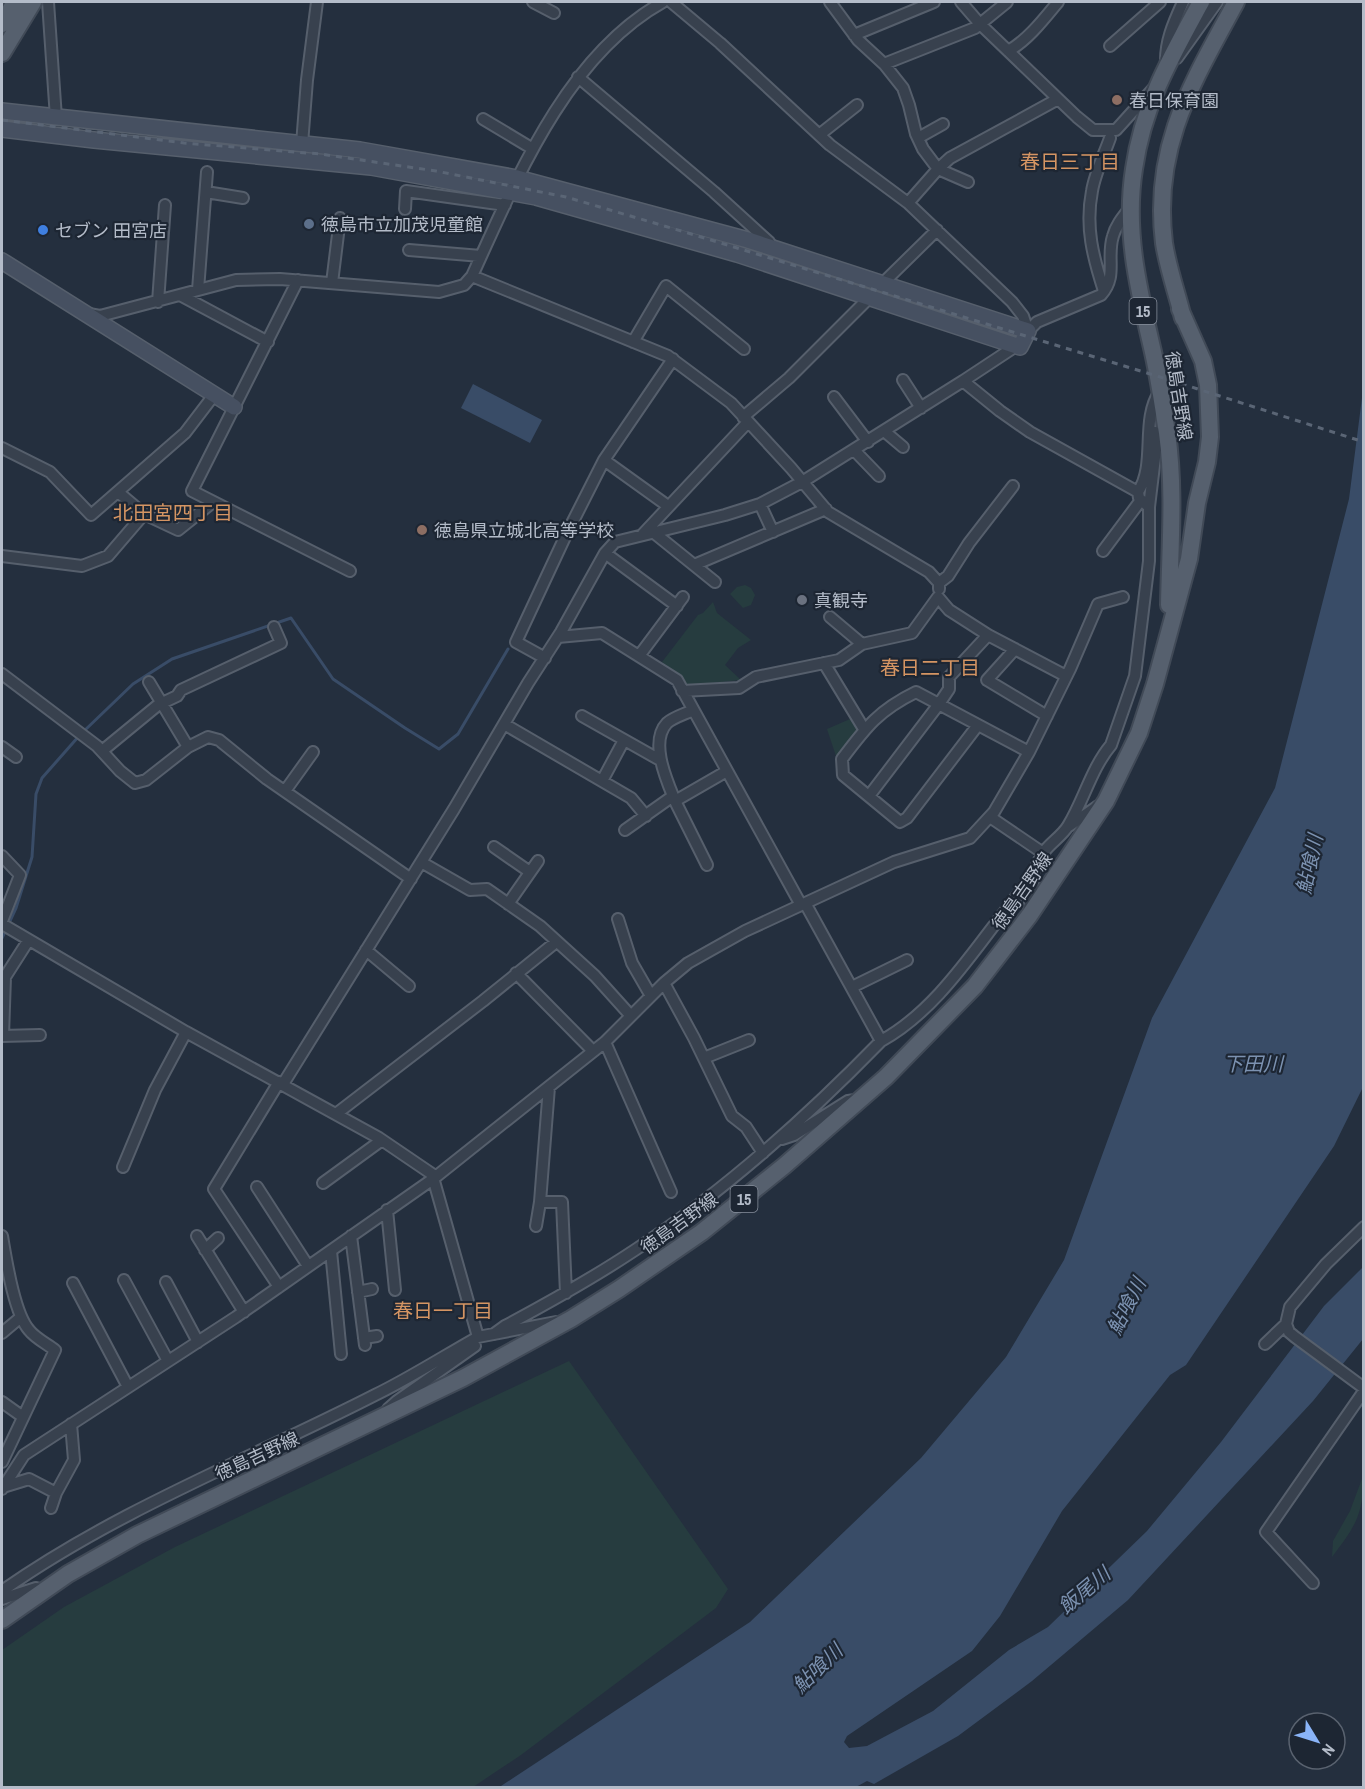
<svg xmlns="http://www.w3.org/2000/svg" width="1365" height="1789" viewBox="0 0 1365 1789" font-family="'Archivo Narrow','Noto Sans JP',sans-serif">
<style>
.green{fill:#263c3f}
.water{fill:#394c67}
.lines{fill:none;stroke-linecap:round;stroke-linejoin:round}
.stream{stroke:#394c67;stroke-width:3}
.street-casing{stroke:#565f6c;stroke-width:14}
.secondary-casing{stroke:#565f6c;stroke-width:18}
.primary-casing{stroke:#414a57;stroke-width:20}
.street{stroke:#38414e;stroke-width:10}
.secondary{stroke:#465061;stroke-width:15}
.primary{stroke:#56606e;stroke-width:16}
.rail{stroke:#5a6575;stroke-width:3;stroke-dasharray:6 6;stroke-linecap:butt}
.education-dot{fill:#8d6e63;stroke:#1d2633;stroke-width:2}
.service-dot{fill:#5c6f8a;stroke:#1d2633;stroke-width:2}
.shop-dot{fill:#3f7fe0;stroke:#1d2633;stroke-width:2}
.worship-dot{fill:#6b7280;stroke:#1d2633;stroke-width:2}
.labels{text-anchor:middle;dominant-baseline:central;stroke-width:4.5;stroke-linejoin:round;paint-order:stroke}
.shield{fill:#1d2633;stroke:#878f9c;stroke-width:1.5}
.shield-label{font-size:16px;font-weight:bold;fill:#b4bcc9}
.poi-label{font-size:18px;fill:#b4bcc9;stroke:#1d2633;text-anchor:start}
.street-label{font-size:18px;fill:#b4bcc9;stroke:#1d2633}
.neighbourhood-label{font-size:20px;fill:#d59563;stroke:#1d2633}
.water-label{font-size:20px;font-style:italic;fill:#7c92b1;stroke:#1d2633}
</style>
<rect width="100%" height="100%" fill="#242f3e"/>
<path class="green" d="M 745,585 L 751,588 L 755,595 L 751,605 L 743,608 L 730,594 L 737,587 Z
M 713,602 L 717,613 L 751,640 L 738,648 L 725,665 L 741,680 L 684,686 L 681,677 L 662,662 L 698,615 L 703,613 Z
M 850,719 L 858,730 L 849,744 L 836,756 L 827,729 Z
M 569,1361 L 728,1589 L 716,1608 L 521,1755 L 473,1787 L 2,1787 L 2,1650 L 64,1607 L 175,1547 Z
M 1363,1476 C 1364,1515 1354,1528 1332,1557 L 1333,1541 L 1350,1511 Z"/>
<path class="water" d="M 473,384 L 542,420 L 530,443 L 461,408 Z
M 1363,390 L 1363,1087 L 1334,1146 L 1186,1365 L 1170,1375 L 1062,1511 L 1000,1616 L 972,1651 L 847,1736 L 844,1742 L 849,1748 L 867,1746 L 933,1711 L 1009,1650 L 1048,1627 L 1147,1531 L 1221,1442 L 1324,1306 L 1363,1267 L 1363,1339 L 1313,1401 L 1128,1600 L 1032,1681 L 958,1736 L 874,1784 L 867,1781 L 854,1788 L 498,1788 L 750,1622 L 921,1458 L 1006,1357 L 1064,1260 L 1152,1018 L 1275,788 L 1349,499 Z"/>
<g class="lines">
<path class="stream" d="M 84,731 L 133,684 L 172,659 L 291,618 L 333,679 L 405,728 L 439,749 L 458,734 L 508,649
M 2,938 L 16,908 L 32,857 L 36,794 L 42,778 L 79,736"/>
<g class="street-casing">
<path id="street" d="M 48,2 L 56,118
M 533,2 L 554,13
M 671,2 L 720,43 L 830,145 L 908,203 L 1012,302 L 1023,316 L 1028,331 L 1037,322 L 1101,295 C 1118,276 1106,258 1113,236 C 1116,225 1123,217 1130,208
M 830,2 L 858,40 L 884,64
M 961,2 L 980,24 L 1007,2
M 854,35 L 934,2
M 1110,46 L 1160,2
M 1008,51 C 1027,41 1044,19 1058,2
M 1177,58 L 1217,2
M 1166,64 C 1165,41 1174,22 1183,2
M 578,77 L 714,192 L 769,242 L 772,247
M 483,119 L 533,149
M 819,135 L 857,105
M 918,138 L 943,124
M 302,144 L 307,80 L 317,2
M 968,182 L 938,169 L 950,158 L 1058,99
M 206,192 L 243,198
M 908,203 L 938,169 L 923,149 L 916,134 L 909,105 L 903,88 L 884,64 L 975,28 L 980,24 L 1077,117 L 1093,130 L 1116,130 L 1153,89
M 405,209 L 406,191 L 505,205
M 409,250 L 481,256
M 472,276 L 668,356 L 731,403 L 791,468 L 828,512 L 929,572 L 939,583
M 298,280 L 192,491 L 350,571
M 332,283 L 340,218
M 882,284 L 937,230
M 198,290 L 207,172
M 1104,291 C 1093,257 1085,227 1092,191 C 1095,173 1104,155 1110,138
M 182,296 L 268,342
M 158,302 L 165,205
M 89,314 L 100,316 L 236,280 L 280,279 L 439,292 L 464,285 L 472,276 C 516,180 566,56 663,2
M 633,342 L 666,286 L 744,349
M 903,380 L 921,408
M 963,381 L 1016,346
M 834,397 L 868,442
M 743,417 L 789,378 L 869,298
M 884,431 L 903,447
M 2,448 L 50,472 L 91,515 L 185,433 L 214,395
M 854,450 L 879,476
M 604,460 L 668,506
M 1138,492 C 1157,463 1140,421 1160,391
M 760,504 L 773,532
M 1149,507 L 1156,449 L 1155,432
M 144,514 L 178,530 L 213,502
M 653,532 L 715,582
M 643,534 L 748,422
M 1103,551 L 1141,500
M 605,553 L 677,606
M 2,556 L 82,566 L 108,556 L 144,514 L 118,492
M 694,565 L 826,509
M 939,589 L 939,583 L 948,576 L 969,543 L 1013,486
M 830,617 L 862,644
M 558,637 L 602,633 L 677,680 L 801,905
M 1015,649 L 987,680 L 1047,716
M 639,656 L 683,597
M 545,658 L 516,642 L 565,537 L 604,460 L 673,359
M 824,663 L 864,729
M 2,674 L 97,746 L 120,771 L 135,783 L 146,780 L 188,747 L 208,737 L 219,740 L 267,779 L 411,879
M 149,682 L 188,747
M 682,691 L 739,688 L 756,677 L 839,660 L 862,644 L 912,633 L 938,597 L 949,610 L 988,635
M 693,710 C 685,714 674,717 667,723 C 649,742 667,781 675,801 L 727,771
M 582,716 L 660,760
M 504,724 L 631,798 L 646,816
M 978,725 L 907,818 L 900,822 L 843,775 L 842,759 C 866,727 879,710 916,692 L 1029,752
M 2,747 L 16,757
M 102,751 L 158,705 L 177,696 L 181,690 L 281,643 L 274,627
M 602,781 L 624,740
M 285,791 L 313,752
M 869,796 L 939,704 L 949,689 L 949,677 L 988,635 L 1066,676
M 675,801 L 707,865
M 990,817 L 1043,853
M 1069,826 L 1098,806
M 625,830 L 673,796
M 494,847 L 530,872
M 2,856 L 20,875 L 2,921
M 421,862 L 470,890 L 487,889 L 540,926 L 595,976 L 631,1016
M 805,903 L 881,1041
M 508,904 L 538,861
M 1029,910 L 1034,875
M 618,919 L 632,963 L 651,996
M 2,924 L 186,1032 L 379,1138 L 432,1174 L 478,1337 L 556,1322
M 366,950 L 409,986
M 516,973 L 592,1050
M 664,983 L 688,963 L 745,931 L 894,862 L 970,838 L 994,812 L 1029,752 L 1070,669 L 1098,604 L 1123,597
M 852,987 L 907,960
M 2,1036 L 40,1035
M 3,1036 L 5,977 L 28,941
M 605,1042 L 671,1192
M 704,1058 L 749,1040
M 283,1084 L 454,809 L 528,683 L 561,632 L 605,553 L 615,542 L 725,515 L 760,504 L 802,482 L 963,381 L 1000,411 L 1030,432 L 1138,492 L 1139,498 L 1149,507 L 1149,561 L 1135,676 L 1111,745 C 1091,769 1084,800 1068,826 C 1062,836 1050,843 1043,853 C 1039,859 1037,867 1033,873 C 1021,892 1006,910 992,928 C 961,969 927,1016 881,1041 C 806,1118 725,1191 635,1250 C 593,1278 550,1302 505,1326 L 494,1334
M 549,1087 L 540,1202 L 562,1202 L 566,1293
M 336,1114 L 483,1001 L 556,942
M 782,1139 L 794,1135 L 848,1101 L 855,1100
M 123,1167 L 155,1090 L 186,1032
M 323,1183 L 382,1140
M 257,1187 L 308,1266
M 387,1210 L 395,1290
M 536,1226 L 540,1202
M 1364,1227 L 1326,1264 L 1290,1307 L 1286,1324 L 1289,1332 L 1295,1337 L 1364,1388
M 2,1236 C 6,1259 14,1313 29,1330 C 35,1338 47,1344 55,1350 L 2,1462
M 197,1236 L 244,1312
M 351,1236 L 365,1345
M 205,1250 L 218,1238
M 331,1251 L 341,1354
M 124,1280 L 168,1361
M 166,1282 L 198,1342
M 73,1283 L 128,1387
M 279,1287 L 214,1189 L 279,1082
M 358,1292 L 372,1289
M 2,1333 L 21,1317
M 364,1338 L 377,1336
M 1265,1344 L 1286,1324
M 2,1402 L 23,1417
M 388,1409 L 397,1401 L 475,1346
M 3,1487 L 29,1479 L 56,1493
M 2,1489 L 24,1455 L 236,1317 L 433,1179 L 605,1042 L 664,983 L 694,1038 L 732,1116 L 746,1127 L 763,1153
M 51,1508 L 56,1493 L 74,1460 L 71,1424
M 1313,1583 L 1266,1532 L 1364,1391
M 2,1591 C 117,1510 250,1459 375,1395 C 410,1378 444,1356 478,1337
M 2,1599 L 36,1588 L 44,1590"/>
</g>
<g class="secondary-casing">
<path id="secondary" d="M 2,111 L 360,150 L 517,178 L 748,240 L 1028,331 L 1020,347 L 737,254 L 536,197 L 371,167 L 94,140 L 2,129
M 2,261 L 234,407"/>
</g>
<g class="primary-casing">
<path id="primary" d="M 2,24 L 15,2
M 2,53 L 33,2
M 1183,318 C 1177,293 1168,269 1164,243 C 1152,146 1193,82 1236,2
M 1169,605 C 1170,548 1175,490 1167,433 C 1163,406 1159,379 1153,352 C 1139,291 1124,232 1134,169 C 1143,105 1171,57 1201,2
M 2,1620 L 68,1574 L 137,1535 L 463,1378 L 571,1319 L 619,1289 L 702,1232 L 784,1166 L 886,1077 L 975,986 L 1029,916 L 1106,801 L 1139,733 L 1155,684 L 1189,559 L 1197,503 L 1207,462 L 1210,437 L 1208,385 L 1203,361 L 1180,309"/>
</g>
<use href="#street" class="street"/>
<use href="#secondary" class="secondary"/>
<use href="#primary" class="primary"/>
<path class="rail" d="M 2,120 L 184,143 L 320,154 L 436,171 L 566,197 L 688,233 L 1157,376 L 1364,442"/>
</g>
<g class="education-dot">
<circle cx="1117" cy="100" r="6"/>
<circle cx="422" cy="530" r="6"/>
</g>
<circle class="service-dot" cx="309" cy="224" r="6"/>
<circle class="shop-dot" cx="43" cy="230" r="6"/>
<circle class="worship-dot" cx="802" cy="600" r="6"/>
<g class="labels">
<g class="shield">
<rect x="1129.5" y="298" width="27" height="26" rx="4.5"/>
<rect x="730.5" y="1186" width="27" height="26" rx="4.5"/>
</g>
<g class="shield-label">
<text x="1143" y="311">15</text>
<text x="744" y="1199">15</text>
</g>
<g class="poi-label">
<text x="1129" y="100">春日保育園</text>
<text x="321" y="224">徳島市立加茂児童館</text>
<text x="55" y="230">セブン 田宮店</text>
<text x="434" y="530">徳島県立城北高等学校</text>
<text x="814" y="600">真観寺</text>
</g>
<g class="street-label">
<text transform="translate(1179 396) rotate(81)">徳島吉野線</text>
<text transform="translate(1022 891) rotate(-55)">徳島吉野線</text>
<text transform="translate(679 1223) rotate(-36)">徳島吉野線</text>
<text transform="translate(257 1456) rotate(-25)">徳島吉野線</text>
</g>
<g class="neighbourhood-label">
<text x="1070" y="161">春日三丁目</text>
<text x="173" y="512">北田宮四丁目</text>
<text x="930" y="667">春日二丁目</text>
<text x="443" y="1310">春日一丁目</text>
</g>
<g class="water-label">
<text transform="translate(1309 864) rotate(-78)">鮎喰川</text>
<text x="1253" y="1063">下田川</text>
<text transform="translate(1126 1306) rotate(-63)">鮎喰川</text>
<text transform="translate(1084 1590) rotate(-40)">飯尾川</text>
<text transform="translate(817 1668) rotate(-44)">鮎喰川</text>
</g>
</g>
<rect width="1365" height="1789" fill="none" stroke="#b4bcc9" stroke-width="6"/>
<g transform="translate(1317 1741) rotate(128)"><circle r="28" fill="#1d2633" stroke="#59626f" stroke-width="1.5"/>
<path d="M0-4.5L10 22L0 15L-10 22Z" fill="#8ab4f8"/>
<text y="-9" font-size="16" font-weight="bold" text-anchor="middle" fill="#b4bcc9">N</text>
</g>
</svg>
